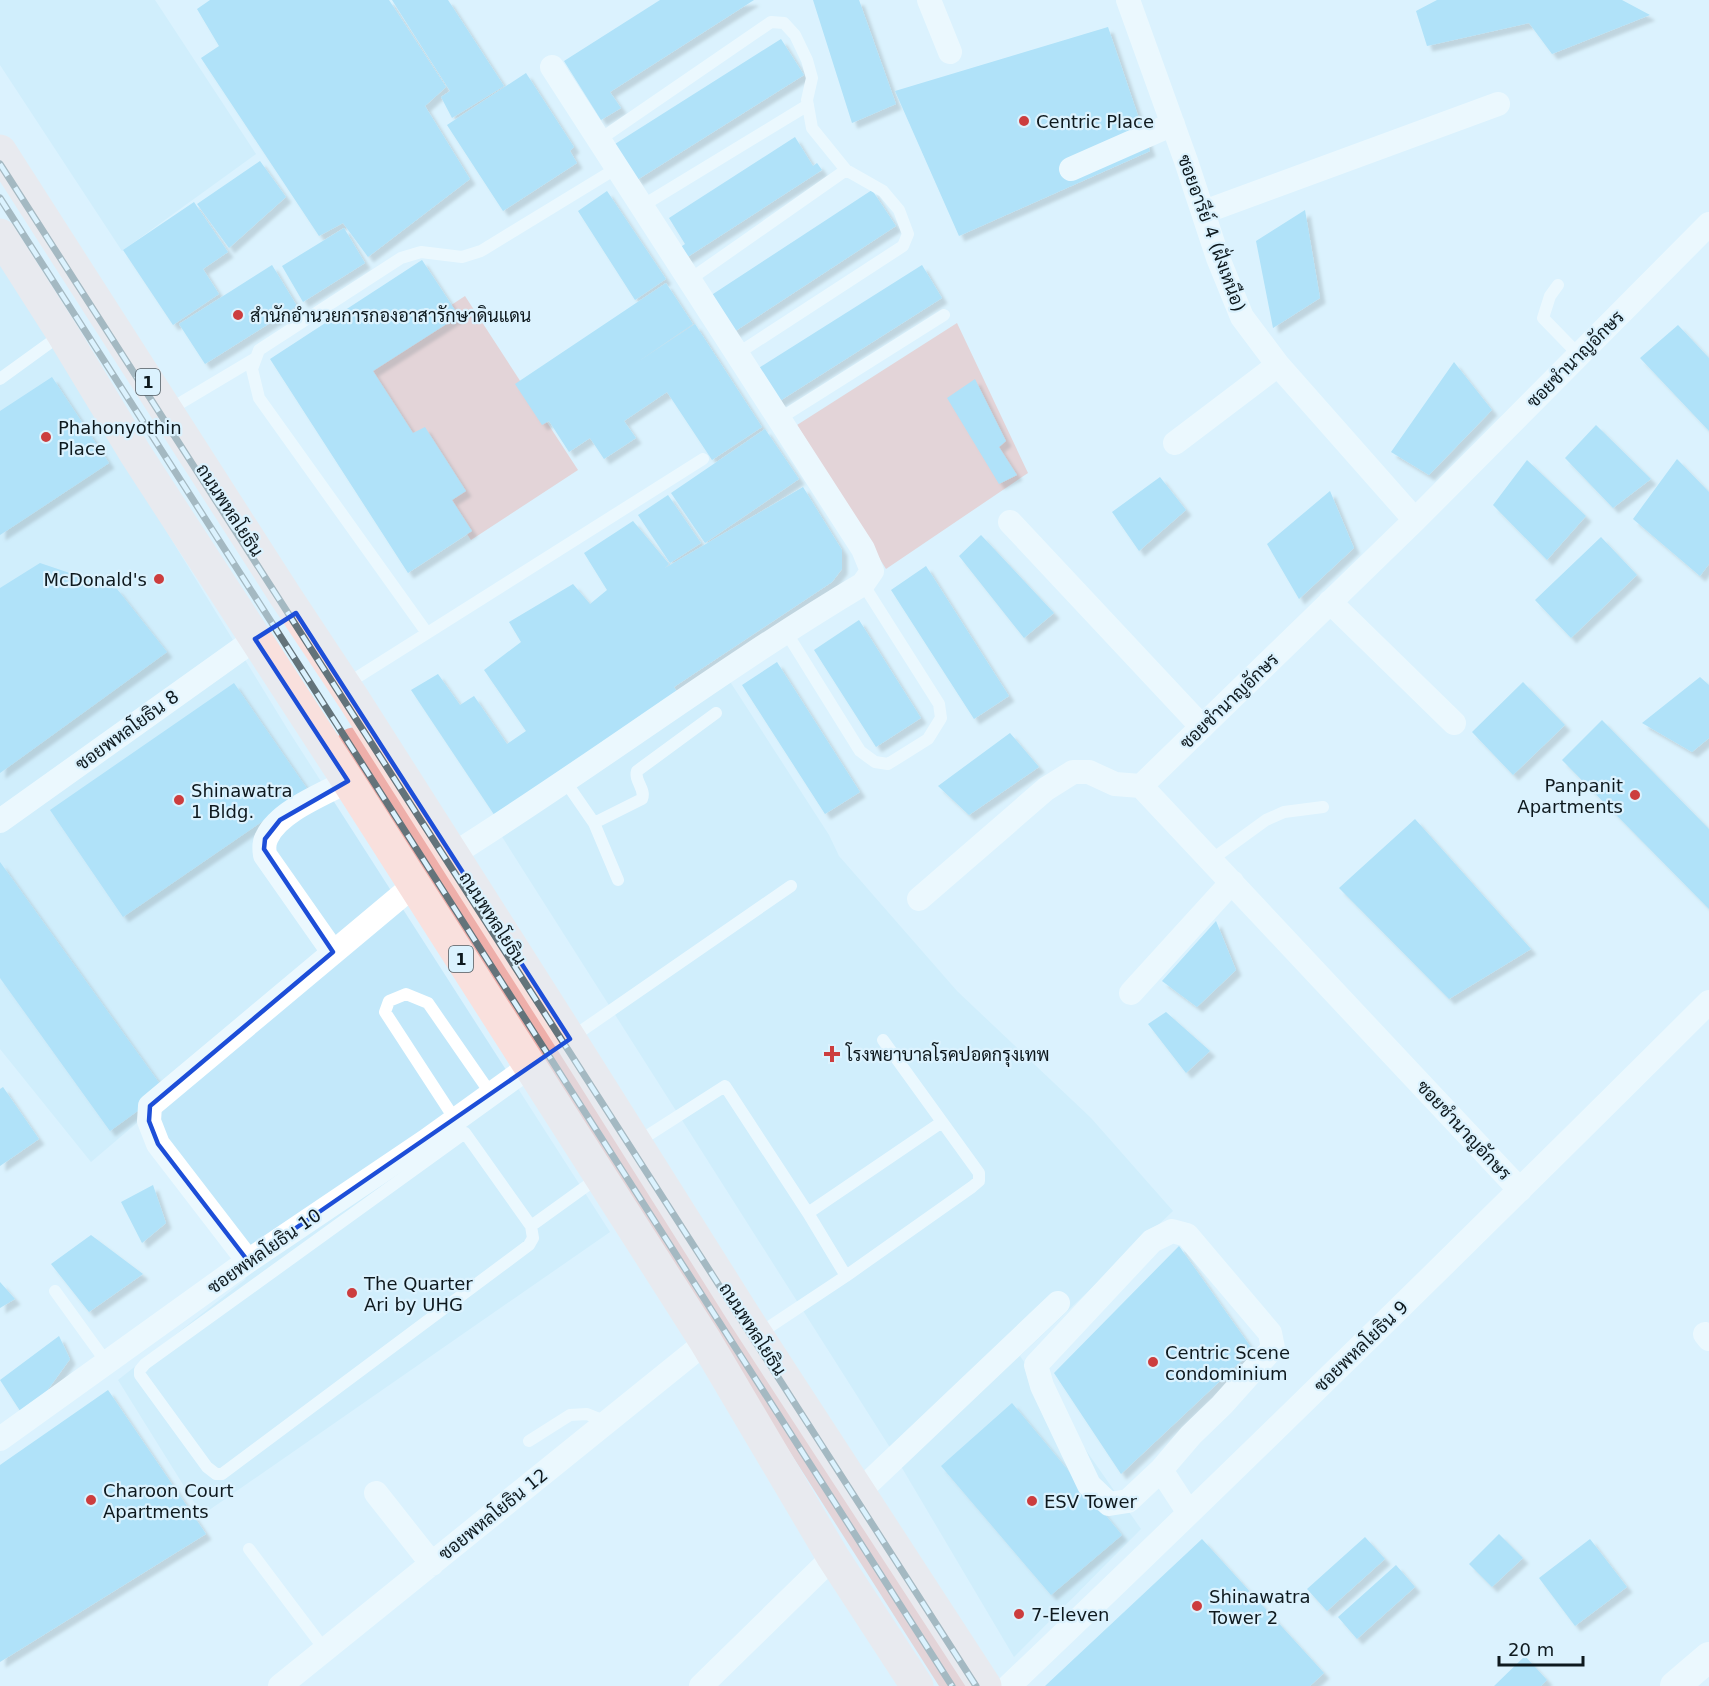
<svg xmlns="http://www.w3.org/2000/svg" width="1709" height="1686" viewBox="0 0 1709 1686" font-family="'DejaVu Sans',Sarabun,sans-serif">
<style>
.built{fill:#c3e8fa}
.green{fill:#eeafaa}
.building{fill:#7bcef4;filter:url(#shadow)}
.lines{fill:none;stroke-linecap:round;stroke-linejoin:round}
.service{stroke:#fff;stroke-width:12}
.minor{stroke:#fff;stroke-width:24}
.tertiary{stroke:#fff;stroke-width:30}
.primary{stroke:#f9e0dd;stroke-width:33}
.rail-casing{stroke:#63737a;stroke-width:7}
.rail{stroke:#dbf2fe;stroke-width:4.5;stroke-dasharray:14;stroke-linecap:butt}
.marked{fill:none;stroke:#1d4ed8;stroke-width:4.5;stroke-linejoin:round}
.poi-dot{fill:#cc3d3e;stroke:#dbf2fe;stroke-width:2}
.labels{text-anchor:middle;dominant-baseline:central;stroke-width:4.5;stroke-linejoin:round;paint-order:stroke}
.shield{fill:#dbf2fe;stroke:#4c5a61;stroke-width:1.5}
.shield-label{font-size:16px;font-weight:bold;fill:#0e191e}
.poi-label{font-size:18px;fill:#0e191e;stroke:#dbf2fe;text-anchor:start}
.street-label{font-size:18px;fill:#0e191e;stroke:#dbf2fe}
</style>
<defs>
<filter id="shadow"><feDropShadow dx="5.5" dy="5.5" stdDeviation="1.5" flood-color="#0004"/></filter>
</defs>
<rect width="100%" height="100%" fill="#dbf2fe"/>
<path class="built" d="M 0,0 L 155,0 L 256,154 L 122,251 L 0,65 Z
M 0,259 L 288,730 L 610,1232 L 202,1515 L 118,1380 L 246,1279 L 138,1122 L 91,1162 L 0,1049 Z
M 727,677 L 829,835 L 839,856 L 957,991 L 1091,1118 L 1173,1211 L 1020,1356 L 1141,1529 L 1014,1657 L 889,1446 L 499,832 Z"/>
<path class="green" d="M 465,296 L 578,470 L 471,540 L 357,367 Z
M 957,323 L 1028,473 L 886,569 L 797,425 Z
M 358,727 L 975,1686 L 939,1686 L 535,1052 L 335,745 C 339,731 344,728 358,727 Z"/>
<path class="building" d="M 210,0 L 389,0 L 446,87 L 425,106 L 470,179 L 368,257 L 343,223 L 319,236 L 201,58 L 219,46 L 197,9 Z
M 392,0 L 448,0 L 504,86 L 452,118 L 441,97 L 450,91 Z
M 660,0 L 754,0 L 610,92 L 621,108 L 601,120 L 564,61 Z
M 813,0 L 859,0 L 896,104 L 852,123 Z
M 1437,0 L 1622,0 L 1650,15 L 1552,54 L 1529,23 L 1427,46 L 1416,11 Z
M 1108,27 L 1150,151 L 959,236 L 895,91 Z
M 781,39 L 804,75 L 637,180 L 615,144 Z
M 526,73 L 574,147 L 570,151 L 577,163 L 503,211 L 447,125 Z
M 795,137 L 813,166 L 817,163 L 822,170 L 686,258 L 679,248 L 685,244 L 669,218 Z
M 260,161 L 286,197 L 229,248 L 197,204 Z
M 872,190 L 896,226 L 734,332 L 710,296 Z
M 607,191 L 666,279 L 635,300 L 578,211 Z
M 194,202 L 228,252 L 203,269 L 219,294 L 173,325 L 123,250 Z
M 1305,210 L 1320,298 L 1273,328 L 1256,241 Z
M 344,228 L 365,263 L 303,302 L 282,266 Z
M 422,260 L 459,316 L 373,371 L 413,433 L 425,427 L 466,491 L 452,500 L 472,531 L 408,573 L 270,359 Z
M 272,265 L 297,306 L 205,364 L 179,324 Z
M 922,265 L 942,298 L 775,404 L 754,371 Z
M 666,283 L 693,324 L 633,365 L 695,324 L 762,427 L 712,460 L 667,392 L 624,421 L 636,438 L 604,459 L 590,438 L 569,452 L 549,421 L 542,425 L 515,384 Z
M 1678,325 L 1709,358 L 1709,431 L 1640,358 Z
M 1454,362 L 1492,410 L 1429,475 L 1391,452 Z
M 52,377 L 109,463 L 0,535 L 0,411 Z
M 975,379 L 1006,441 L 999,447 L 1017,475 L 999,484 L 947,398 Z
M 1596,425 L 1651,479 L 1613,508 L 1565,458 Z
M 765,429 L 799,479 L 705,543 L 671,493 Z
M 1677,459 L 1709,492 L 1709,564 L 1700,576 L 1633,519 Z
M 1527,460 L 1586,516 L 1547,560 L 1493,505 Z
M 1160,477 L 1186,510 L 1139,551 L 1112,512 Z
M 803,487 L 842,550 L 842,569 L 832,582 L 674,687 L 678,694 L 495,816 L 411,690 L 438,674 L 460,705 L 474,696 L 507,744 L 526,731 L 484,670 L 521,642 L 509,622 L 573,584 L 590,604 L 607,590 L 584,553 L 633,521 L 669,564 L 665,568 Z
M 1330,491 L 1354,548 L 1299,599 L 1267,544 Z
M 668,495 L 701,543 L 670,563 L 638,515 Z
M 981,535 L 1054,613 L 1024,638 L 959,556 Z
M 1601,537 L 1637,575 L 1571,638 L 1535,600 Z
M 40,563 L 117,589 L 167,652 L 0,773 L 0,588 Z
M 926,566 L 1009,696 L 974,719 L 891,590 Z
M 859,620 L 921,718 L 876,747 L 814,650 Z
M 777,662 L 860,792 L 825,814 L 742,685 Z
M 1700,677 L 1709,685 L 1709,738 L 1692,752 L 1642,723 Z
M 1523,682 L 1565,725 L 1513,775 L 1472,732 Z
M 234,683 L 308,790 L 123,917 L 50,810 Z
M 1602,720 L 1709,829 L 1709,909 L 1562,760 Z
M 1010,733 L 1039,767 L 969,815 L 938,786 Z
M 1415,819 L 1531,949 L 1449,999 L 1339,888 Z
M 0,862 L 165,1091 L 110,1131 L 0,978 Z
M 1216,921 L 1236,970 L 1197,1007 L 1162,981 Z
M 1166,1012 L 1210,1051 L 1186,1073 L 1148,1024 Z
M 3,1087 L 39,1139 L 0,1166 L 0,1089 Z
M 153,1185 L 166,1223 L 142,1243 L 121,1202 Z
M 91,1235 L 143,1274 L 89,1312 L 51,1264 Z
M 1179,1246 L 1253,1350 L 1121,1474 L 1054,1373 Z
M 0,1282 L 15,1299 L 0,1308 Z
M 59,1336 L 70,1359 L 26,1420 L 0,1380 Z
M 108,1390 L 206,1534 L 0,1662 L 0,1465 Z
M 1012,1403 L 1122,1535 L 1051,1595 L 941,1466 Z
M 1499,1534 L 1523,1558 L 1492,1587 L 1469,1564 Z
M 1365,1537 L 1385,1559 L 1327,1611 L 1307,1589 Z
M 1202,1539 L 1324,1673 L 1310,1686 L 1045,1686 Z
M 1590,1539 L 1627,1587 L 1575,1626 L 1539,1578 Z
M 1396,1565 L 1415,1587 L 1357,1639 L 1338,1617 Z
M 1525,1656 L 1547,1680 L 1541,1686 L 1494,1686 Z"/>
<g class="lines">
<path class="service" d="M 599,140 L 771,22 L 784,23 L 795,35 L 807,60 L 812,78 L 807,100 L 812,128 L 846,170 L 883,191 L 899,210 L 908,234 L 903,246 L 737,354
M 642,206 L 808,105
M 689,280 L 846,170
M 1558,285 L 1550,296 L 1543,318 L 1579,355
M 0,379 L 62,334
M 167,411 L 256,358
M 779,419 L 944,315
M 786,632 L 860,751 L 875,762 L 888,764 L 928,739 L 941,718 L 939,704 L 863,584
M 427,633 L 259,398 L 252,369 L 259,350 L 401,258 L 421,252 L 462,257 L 481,251 L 617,168
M 345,685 L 703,459
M 565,781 L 594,823 L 618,880
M 594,823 L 642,799 C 646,789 634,781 637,771 L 716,713
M 1211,860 L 1266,820 L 1284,812 L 1323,807
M 571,1038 L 791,886
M 456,1121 L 385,1012 L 389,1001 L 406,994 L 428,1003 L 491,1094
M 636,1143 L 725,1086 L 808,1213 L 846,1276 L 757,1335
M 808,1213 L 942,1122
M 531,1226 L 533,1238 L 529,1245 L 222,1474 L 216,1474 L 207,1467 L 140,1375 L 140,1370 L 145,1364 L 465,1133 L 531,1226 L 599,1177
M 846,1276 L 972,1187 L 979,1181 L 979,1173 L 883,1040
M 55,1291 L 107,1363
M 529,1441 L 570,1415 L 587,1414 L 607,1422
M 249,1549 L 325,1650"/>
<path class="minor" d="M 929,0 L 950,52
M 1128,0 L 1186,161 L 1218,258 L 1242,317 L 1278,365 L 1415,520
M 1071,169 L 1173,124
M 1204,212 L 1498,104
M 1175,443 L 1278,365
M 1010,522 L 1202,727
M 1330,602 L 1454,723
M 1141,786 L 1415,520 L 1709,224
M 1141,786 L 1520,1190
M 0,821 L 255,639
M 452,855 C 591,768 722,668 863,584 L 872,571 L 863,549 L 552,67
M 919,899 L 1046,789 L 1073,772 L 1089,772 L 1115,784 L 1141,786
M 333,952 L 265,855 C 264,849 264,842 267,837 C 279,811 324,794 348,781
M 1131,993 L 1232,882
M 1172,1231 L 1187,1235 L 1270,1333 L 1273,1348 L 1222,1405 L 1191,1435 L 1161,1470 L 1128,1501 L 1109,1504 L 1089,1485 L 1042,1386 L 1036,1365 L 1152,1241 Z
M 248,1261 L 158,1144 L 149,1121 L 150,1106 L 414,885
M 1705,1334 L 1709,1339
M 0,1439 L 248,1261 L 426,1141 L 530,1066
M 1161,1470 L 1189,1513
M 859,1492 L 1058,1303
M 376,1493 L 432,1564
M 280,1686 L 706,1342
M 701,1686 L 833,1557
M 1009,1686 C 1245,1461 1478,1232 1709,1002"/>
<path class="tertiary" d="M 1675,1686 L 1709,1657"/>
<path class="primary" d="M 0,151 L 286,597 L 353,698 L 570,1039 L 745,1317 L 985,1686
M 0,235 L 63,334 L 135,453 L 348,781 L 706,1342 L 833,1557 L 917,1686"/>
<g class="rail-casing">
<path id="rail" d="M 0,164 L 976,1686
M 0,198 L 952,1686"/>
</g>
<use href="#rail" class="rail"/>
</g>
<path d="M0 0H1709V1686H0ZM 296,613 L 570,1039 L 248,1261 L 158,1144 L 149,1121 L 150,1106 L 333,952 L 264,849 L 265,839 L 280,820 L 348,781 L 255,639 Z" fill="#dbf2fe" fill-opacity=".55" fill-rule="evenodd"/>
<path class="marked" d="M 296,613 L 570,1039 L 248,1261 L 158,1144 L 149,1121 L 150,1106 L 333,952 L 264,849 L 265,839 L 280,820 L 348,781 L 255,639 Z"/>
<g class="poi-dot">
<circle cx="1024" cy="121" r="6"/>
<circle cx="238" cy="315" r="6"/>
<circle cx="46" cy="437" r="6"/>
<circle cx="159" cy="579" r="6"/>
<circle cx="1635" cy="795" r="6"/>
<circle cx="179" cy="800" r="6"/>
<path d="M829 1045h6v6h6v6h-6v6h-6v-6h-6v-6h6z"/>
<circle cx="352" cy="1293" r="6"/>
<circle cx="1153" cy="1362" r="6"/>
<circle cx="91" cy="1500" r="6"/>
<circle cx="1032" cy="1501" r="6"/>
<circle cx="1197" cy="1606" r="6"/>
<circle cx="1019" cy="1614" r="6"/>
</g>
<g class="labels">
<g class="shield">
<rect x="136" y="369" width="24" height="26" rx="4.5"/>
<rect x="449" y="946" width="24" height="26" rx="4.5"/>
</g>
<g class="shield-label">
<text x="148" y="382">1</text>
<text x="461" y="959">1</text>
</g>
<g class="poi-label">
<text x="1036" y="121">Centric Place</text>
<text x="250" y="315">สำนักอำนวยการกองอาสารักษาดินแดน</text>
<text x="58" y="427">Phahonyothin<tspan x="58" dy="21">Place</tspan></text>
<text x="147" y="579" text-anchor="end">McDonald's</text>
<text x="1623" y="785" text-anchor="end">Panpanit<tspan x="1623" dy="21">Apartments</tspan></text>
<text x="191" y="790">Shinawatra<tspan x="191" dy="21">1 Bldg.</tspan></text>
<text x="846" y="1054">โรงพยาบาลโรคปอดกรุงเทพ</text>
<text x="364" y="1283">The Quarter<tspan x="364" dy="21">Ari by UHG</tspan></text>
<text x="1165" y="1352">Centric Scene<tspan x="1165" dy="21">condominium</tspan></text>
<text x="103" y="1490">Charoon Court<tspan x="103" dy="21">Apartments</tspan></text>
<text x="1044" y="1501">ESV Tower</text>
<text x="1209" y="1596">Shinawatra<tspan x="1209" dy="21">Tower 2</tspan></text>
<text x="1031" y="1614">7-Eleven</text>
</g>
<g class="street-label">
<text transform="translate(1212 233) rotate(70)">ซอยอารีย์ 4 (ฝั่งเหนือ)</text>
<text transform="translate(1575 359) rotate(-45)">ซอยชำนาญอักษร</text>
<text transform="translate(230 510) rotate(57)">ถนนพหลโยธิน</text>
<text transform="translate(1229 701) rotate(-44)">ซอยชำนาญอักษร</text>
<text transform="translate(127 730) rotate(-36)">ซอยพหลโยธิน 8</text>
<text transform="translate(493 918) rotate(57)">ถนนพหลโยธิน</text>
<text transform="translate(1464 1130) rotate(47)">ซอยชำนาญอักษร</text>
<text transform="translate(264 1251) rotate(-35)">ซอยพหลโยธิน 10</text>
<text transform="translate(753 1329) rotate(57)">ถนนพหลโยธิน</text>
<text transform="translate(1361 1346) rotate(-44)">ซอยพหลโยธิน 9</text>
<text transform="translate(493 1514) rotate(-39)">ซอยพหลโยธิน 12</text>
</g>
</g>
<path d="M1499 1656v9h84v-9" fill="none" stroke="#0e191e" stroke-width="3"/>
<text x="1508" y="1656" font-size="18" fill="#0e191e" stroke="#dbf2fe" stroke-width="4.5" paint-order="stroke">20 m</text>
</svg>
